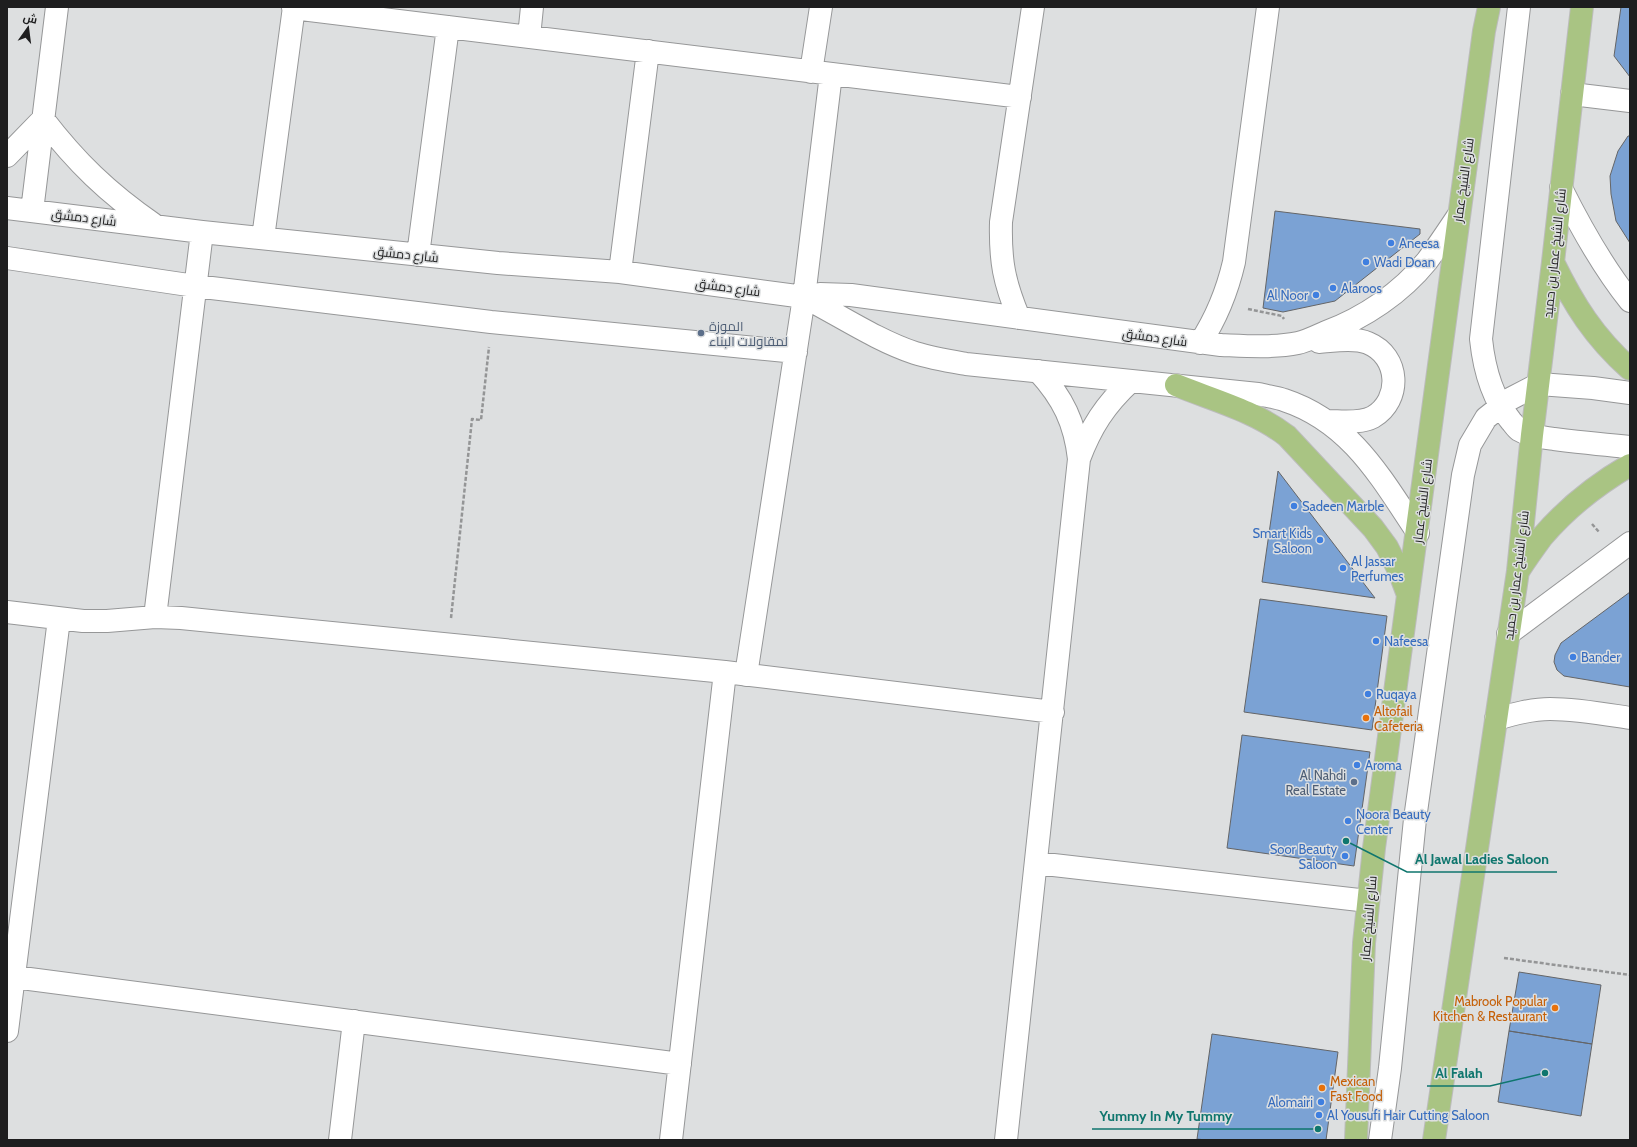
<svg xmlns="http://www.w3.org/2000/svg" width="1637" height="1147" viewBox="0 0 1637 1147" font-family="Cabin,Cairo,sans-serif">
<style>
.building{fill:#7ba2d4;stroke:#646567}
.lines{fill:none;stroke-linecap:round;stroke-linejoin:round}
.minor-casing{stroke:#969798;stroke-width:24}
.major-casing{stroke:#bcbcbc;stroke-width:24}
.path{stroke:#949596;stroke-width:2.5;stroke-dasharray:4 2;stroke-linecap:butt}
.minor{stroke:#fff;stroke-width:22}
.major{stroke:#a9c483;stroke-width:22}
.shop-dot{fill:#3f7fe0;stroke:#dddfe0;stroke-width:1.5}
.service-dot{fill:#5c6f8a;stroke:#dddfe0;stroke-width:1.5}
.food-dot{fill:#e8710a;stroke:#dddfe0;stroke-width:1.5}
.labels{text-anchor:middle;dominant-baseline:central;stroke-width:3;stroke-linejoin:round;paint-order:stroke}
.street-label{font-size:13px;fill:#1e1e1f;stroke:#dddfe0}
.shop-label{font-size:13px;fill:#366cbe;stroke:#dddfe0;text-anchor:start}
.service-label{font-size:13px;fill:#4e5e75;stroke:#dddfe0;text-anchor:start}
.food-label{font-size:13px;fill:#c56008;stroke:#dddfe0;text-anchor:start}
.leader{fill:none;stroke:#0f766e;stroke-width:1.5}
.callout-dot{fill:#0f766e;stroke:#dddfe0;stroke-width:1.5}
.callout-label{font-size:14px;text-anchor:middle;font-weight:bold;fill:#0f766e;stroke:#dddfe0;stroke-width:3;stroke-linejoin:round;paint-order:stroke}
</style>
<rect width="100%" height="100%" fill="#dddfe0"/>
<path class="building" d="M 1621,7 L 1630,7 L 1630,77 L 1614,56 Z
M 1628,136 L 1630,136 L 1630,243 L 1616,221 L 1611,194 L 1610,176 L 1618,151 Z
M 1275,211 L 1420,229 L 1420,234 L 1335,301 L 1283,312 L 1263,308 Z
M 1278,471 L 1375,598 L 1262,582 Z
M 1630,592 L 1630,687 L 1564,676 L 1557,670 L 1554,662 L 1555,655 L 1561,643 Z
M 1260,599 L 1387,616 L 1372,730 L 1244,712 Z
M 1242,735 L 1370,752 L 1354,866 L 1227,848 Z
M 1519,972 L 1601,985 L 1592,1044 L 1509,1031 Z
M 1509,1031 L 1592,1044 L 1581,1116 L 1498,1102 Z
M 1212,1034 L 1338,1052 L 1326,1140 L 1206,1140 L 1197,1139 Z"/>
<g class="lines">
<g class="minor-casing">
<path id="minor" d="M 1519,7 L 1481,339 C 1484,368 1491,397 1511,421 C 1513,423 1516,428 1519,430 C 1529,436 1542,437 1554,439 C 1579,442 1605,445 1630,447
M 293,8 L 1020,97
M 529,37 L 532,7
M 811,72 L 821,7
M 1572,94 L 1630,101
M 7,156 L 43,119 C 76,162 108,193 153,224
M 1561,188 C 1581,228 1602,266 1630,301
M 7,208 L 202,232 L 498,263 L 620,272 L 804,297 L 820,294 L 851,295 L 1221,345 C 1246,346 1273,348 1298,343 C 1307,341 1317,336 1326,332 C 1364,318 1401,293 1427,261 C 1438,246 1448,231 1458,216
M 32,211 L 57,7
M 263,238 L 294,7
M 418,255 L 448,27
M 7,258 L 195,286 L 491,322 L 796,352
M 620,272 L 648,51
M 804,297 C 839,315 878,341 915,353 C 931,358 949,361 966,364 L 1258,394 C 1266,396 1276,397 1284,400 C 1351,422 1381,478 1418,533
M 1019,318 C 1004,282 1000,261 1001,222 L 1033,7
M 1319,342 C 1334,341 1354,337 1368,343 C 1400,356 1402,400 1373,417 C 1360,424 1341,421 1327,421
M 1200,343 C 1217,317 1227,292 1234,262 L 1268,7
M 1079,459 C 1091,427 1105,405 1131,381
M 7,612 L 83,621 L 107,621 L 155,617 L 181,618 L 725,672 L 1053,712
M 155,617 L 202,232
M 1508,634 L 1630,543
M 746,675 L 804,297 L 831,74
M 1496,719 C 1514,714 1532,709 1550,709 C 1577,709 1604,714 1630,718
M 1036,863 L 1368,901
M 14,977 L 680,1064
M 7,1031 L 59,619
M 340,1140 L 354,1021
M 671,1140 L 725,672
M 1006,1140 L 1079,459 C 1075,423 1063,398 1038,371
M 1380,1140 L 1390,1068 L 1415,819 L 1463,475 L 1470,445 L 1486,418 L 1510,399 L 1539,384 L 1593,388 L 1630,393"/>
</g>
<g class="major-casing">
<path id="major" d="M 1553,262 C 1574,305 1594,337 1630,369
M 1176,385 C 1213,400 1255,411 1287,436 L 1373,528 L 1387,547 L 1399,571 L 1408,595
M 1519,570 C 1526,559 1534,548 1542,537 C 1566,509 1599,483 1630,465
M 1356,1140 L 1364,943 L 1374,848 L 1484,31 L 1489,7
M 1434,1140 L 1518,571 L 1532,435 L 1553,262 L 1582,7"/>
</g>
<path class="path" d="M 1248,309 L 1282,316 L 1284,319
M 1592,524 L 1599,532
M 451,618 L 472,419 L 481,420 L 489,347
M 1504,958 L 1630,975"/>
<use href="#minor" class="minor"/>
<use href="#major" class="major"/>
</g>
<g class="shop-dot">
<circle cx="1391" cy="243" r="4"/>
<circle cx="1366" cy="262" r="4"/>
<circle cx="1333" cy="288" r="4"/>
<circle cx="1316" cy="295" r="4"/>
<circle cx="1294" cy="506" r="4"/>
<circle cx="1320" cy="540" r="4"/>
<circle cx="1343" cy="568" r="4"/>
<circle cx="1376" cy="641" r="4"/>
<circle cx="1573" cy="657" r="4"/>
<circle cx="1368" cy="694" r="4"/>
<circle cx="1357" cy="765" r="4"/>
<circle cx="1348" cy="821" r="4"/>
<circle cx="1345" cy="856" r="4"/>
<circle cx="1321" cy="1102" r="4"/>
<circle cx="1319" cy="1115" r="4"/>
</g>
<g class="service-dot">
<circle cx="701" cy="333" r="4"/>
<circle cx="1354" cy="782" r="4"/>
</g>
<g class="food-dot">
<circle cx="1366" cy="718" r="4"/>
<circle cx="1555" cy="1008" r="4"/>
<circle cx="1322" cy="1088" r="4"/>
</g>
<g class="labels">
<g class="street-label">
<text transform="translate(1463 180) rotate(-82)">شارع الشيخ عمار</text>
<text transform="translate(84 217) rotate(7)">شارع دمشق</text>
<text transform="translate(1554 253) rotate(-84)">شارع الشيخ عمار بن حميد</text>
<text transform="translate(406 254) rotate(6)">شارع دمشق</text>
<text transform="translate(728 287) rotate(8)">شارع دمشق</text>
<text transform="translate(1155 337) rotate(8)">شارع دمشق</text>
<text transform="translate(1422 501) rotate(-83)">شارع الشيخ عمار</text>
<text transform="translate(1516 575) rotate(-83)">شارع الشيخ عمار بن حميد</text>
<text transform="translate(1368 918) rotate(-85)">شارع الشيخ عمار</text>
</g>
<g class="shop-label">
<text x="1399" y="243">Aneesa</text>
<text x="1374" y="262">Wadi Doan</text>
<text x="1341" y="288">Alaroos</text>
<text x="1308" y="295" text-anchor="end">Al Noor</text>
<text x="1302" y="506">Sadeen Marble</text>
<text x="1312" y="533" text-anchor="end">Smart Kids<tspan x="1312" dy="15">Saloon</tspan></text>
<text x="1351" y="561">Al Jassar<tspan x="1351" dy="15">Perfumes</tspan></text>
<text x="1384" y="641">Nafeesa</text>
<text x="1581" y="657">Bander</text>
<text x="1376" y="694">Ruqaya</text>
<text x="1365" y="765">Aroma</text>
<text x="1356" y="814">Noora Beauty<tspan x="1356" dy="15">Center</tspan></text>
<text x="1337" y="849" text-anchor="end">Soor Beauty<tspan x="1337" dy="15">Saloon</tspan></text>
<text x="1313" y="1102" text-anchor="end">Alomairi</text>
<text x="1327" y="1115">Al Yousufi Hair Cutting Saloon</text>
</g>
<g class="service-label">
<text x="709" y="326">الموزة<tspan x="709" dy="15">لمقاولات البناء</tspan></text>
<text x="1346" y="775" text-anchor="end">Al Nahdi<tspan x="1346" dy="15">Real Estate</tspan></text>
</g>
<g class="food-label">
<text x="1374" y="711">Altofail<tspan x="1374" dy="15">Cafeteria</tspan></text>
<text x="1547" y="1001" text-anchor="end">Mabrook Popular<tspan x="1547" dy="15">Kitchen &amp; Restaurant</tspan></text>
<text x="1330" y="1081">Mexican<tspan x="1330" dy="15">Fast Food</tspan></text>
</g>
</g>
<path class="leader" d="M1346 841L1407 872H1557M1545 1073L1490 1086H1427M1318 1129L1241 1129H1092"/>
<g class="callout-dot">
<circle cx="1346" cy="841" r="4"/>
<circle cx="1545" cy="1073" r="4"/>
<circle cx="1318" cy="1129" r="4"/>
</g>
<g class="callout-label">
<text x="1482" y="864">Al Jawal Ladies Saloon</text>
<text x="1459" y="1078">Al Falah</text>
<text x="1166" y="1121">Yummy In My Tummy</text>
</g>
<rect width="1637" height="1147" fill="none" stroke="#1e1e1f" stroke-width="16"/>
<g transform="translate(28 28) rotate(14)" stroke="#dddfe0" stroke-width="3" paint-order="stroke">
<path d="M0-3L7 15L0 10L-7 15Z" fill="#1e1e1f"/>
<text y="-6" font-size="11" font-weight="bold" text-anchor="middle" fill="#1e1e1f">ش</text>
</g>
</svg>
